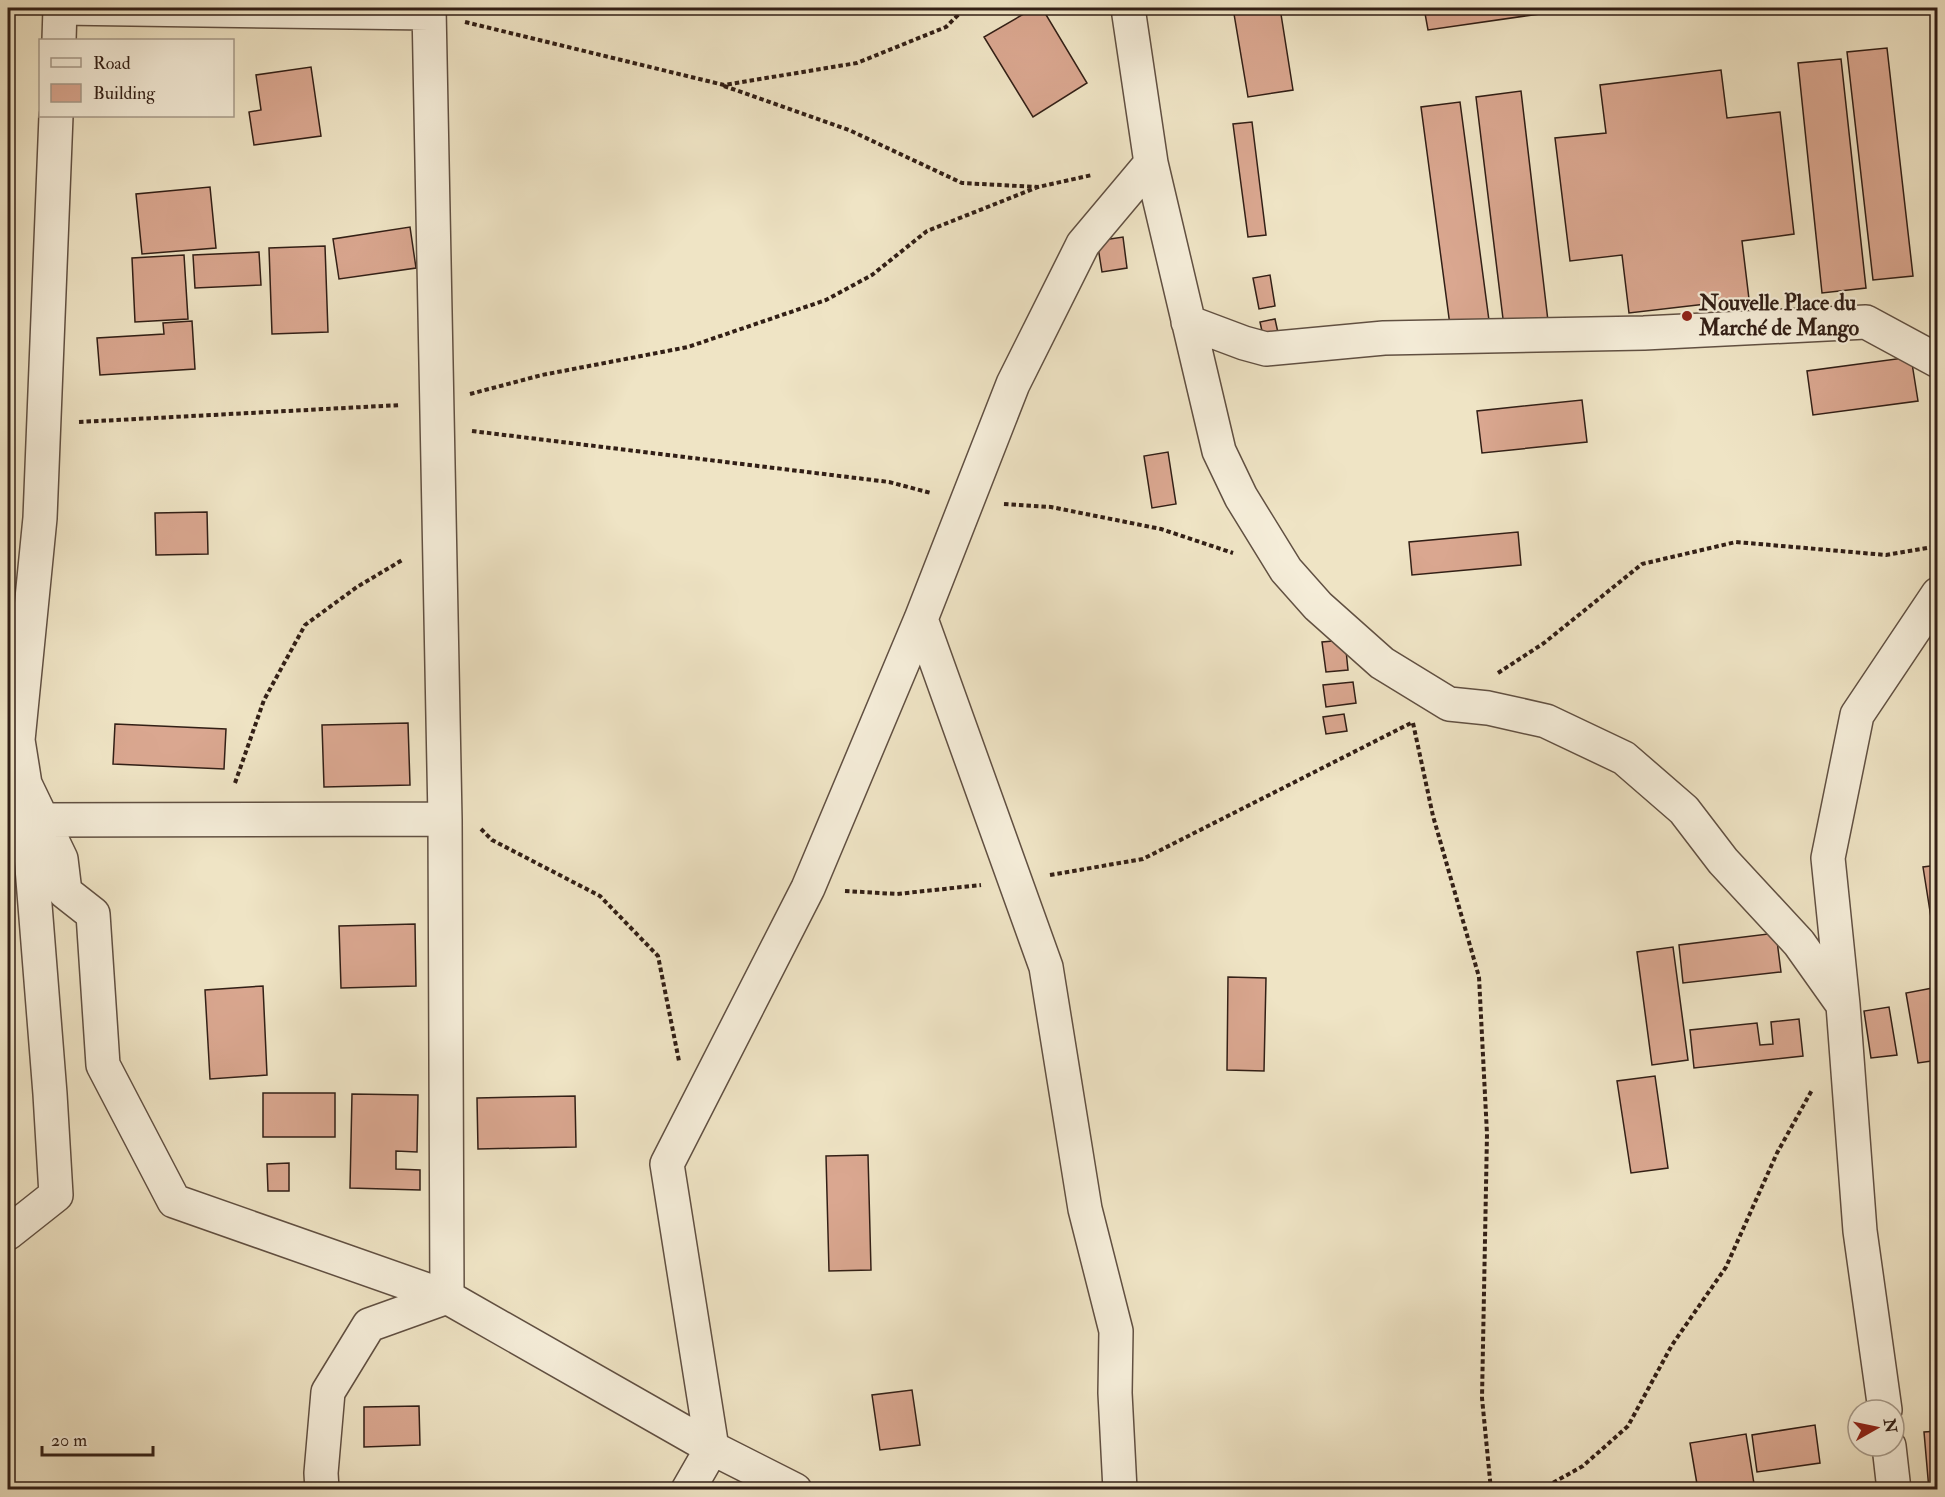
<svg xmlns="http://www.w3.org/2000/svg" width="1945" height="1497" viewBox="0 0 1945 1497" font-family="'IM FELL Double Pica',serif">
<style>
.building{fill:#daa790;stroke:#321f16;stroke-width:1.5}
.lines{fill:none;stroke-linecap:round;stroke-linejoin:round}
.minor-casing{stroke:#615042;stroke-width:36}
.path{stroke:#321f16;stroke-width:4;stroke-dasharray:4.5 3;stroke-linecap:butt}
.minor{stroke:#f5edd9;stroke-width:33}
.poi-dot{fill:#8f2418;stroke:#f5edd9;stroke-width:2}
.labels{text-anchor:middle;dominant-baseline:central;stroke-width:4.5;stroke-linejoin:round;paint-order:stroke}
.poi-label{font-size:22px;font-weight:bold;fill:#321f16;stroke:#f5edd9;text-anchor:start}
</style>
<rect width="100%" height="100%" fill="#efe4c5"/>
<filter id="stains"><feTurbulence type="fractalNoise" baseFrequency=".00333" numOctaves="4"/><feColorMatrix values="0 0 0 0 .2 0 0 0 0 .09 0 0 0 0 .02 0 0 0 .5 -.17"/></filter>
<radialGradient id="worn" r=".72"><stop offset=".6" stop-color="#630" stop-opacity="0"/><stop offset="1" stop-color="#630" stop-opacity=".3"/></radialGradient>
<path class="building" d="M 1034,8 L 1042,8 L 1087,83 L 1033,117 L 984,37 Z
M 1233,8 L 1280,8 L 1293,90 L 1248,97 Z
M 1424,8 L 1538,8 L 1539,14 L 1428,30 Z
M 1887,48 L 1913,276 L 1873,280 L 1847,52 Z
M 1841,59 L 1866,288 L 1822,293 L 1798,63 Z
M 311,67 L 321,136 L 254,145 L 249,112 L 261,110 L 256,75 Z
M 1721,70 L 1727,118 L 1780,112 L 1794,234 L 1742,241 L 1749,299 L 1629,313 L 1622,255 L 1570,261 L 1555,138 L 1606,133 L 1600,85 Z
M 1521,91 L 1548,321 L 1504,327 L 1476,97 Z
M 1460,102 L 1490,328 L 1451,333 L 1421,107 Z
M 1252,122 L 1266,235 L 1248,237 L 1233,124 Z
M 210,187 L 216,248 L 142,254 L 136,194 Z
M 410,227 L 416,268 L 339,279 L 333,239 Z
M 1123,237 L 1127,268 L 1102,272 L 1097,241 Z
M 325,246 L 328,332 L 272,334 L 269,248 Z
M 259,252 L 261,285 L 195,288 L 193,255 Z
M 184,255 L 188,319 L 135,322 L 132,258 Z
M 1270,275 L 1275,306 L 1259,309 L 1253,278 Z
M 1275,319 L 1280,342 L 1265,345 L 1260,322 Z
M 192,321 L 195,369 L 100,375 L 97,338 L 164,334 L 163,323 Z
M 1911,357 L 1918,401 L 1813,415 L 1807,371 Z
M 1582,400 L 1587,442 L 1482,453 L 1477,411 Z
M 1168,452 L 1176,504 L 1152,508 L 1144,456 Z
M 207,512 L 208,554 L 156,555 L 155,513 Z
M 1518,532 L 1521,565 L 1412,575 L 1409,542 Z
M 1345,640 L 1348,670 L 1326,672 L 1322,642 Z
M 1353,682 L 1356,703 L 1326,707 L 1323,685 Z
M 1344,714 L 1347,731 L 1326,734 L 1323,717 Z
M 408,723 L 410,785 L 324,787 L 322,725 Z
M 115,724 L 226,729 L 224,769 L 113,764 Z
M 1938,865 L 1938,923 L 1932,924 L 1923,867 Z
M 415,924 L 416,986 L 341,988 L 339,926 Z
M 1776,933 L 1781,972 L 1683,983 L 1679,945 Z
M 1673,947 L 1688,1060 L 1652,1065 L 1637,952 Z
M 1228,977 L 1266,978 L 1264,1071 L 1227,1070 Z
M 263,986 L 267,1075 L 210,1079 L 205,990 Z
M 1938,987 L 1938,1060 L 1918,1063 L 1906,993 Z
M 1889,1007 L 1897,1055 L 1871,1058 L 1864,1011 Z
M 1799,1019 L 1803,1056 L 1694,1068 L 1690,1030 L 1757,1023 L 1760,1045 L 1773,1044 L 1771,1022 Z
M 1655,1076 L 1668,1168 L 1631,1173 L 1617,1081 Z
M 8,1078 L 12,1078 L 12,1138 L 8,1138 Z
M 263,1093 L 335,1093 L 335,1137 L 263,1137 Z
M 352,1094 L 418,1095 L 417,1152 L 396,1151 L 396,1169 L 420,1170 L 420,1190 L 350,1188 Z
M 575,1096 L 576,1147 L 478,1149 L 477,1098 Z
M 868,1155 L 871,1270 L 829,1271 L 826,1156 Z
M 289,1163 L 289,1191 L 268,1191 L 267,1164 Z
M 912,1390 L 920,1445 L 880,1450 L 872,1395 Z
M 8,1394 L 10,1394 L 9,1435 L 8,1435 Z
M 419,1406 L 420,1445 L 364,1447 L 364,1407 Z
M 1815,1425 L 1820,1463 L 1757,1472 L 1752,1435 Z
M 1938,1431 L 1938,1490 L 1929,1490 L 1924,1432 Z
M 1746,1434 L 1755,1490 L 1698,1490 L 1690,1443 Z"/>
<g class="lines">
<g class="minor-casing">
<path id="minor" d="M 60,8 L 429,13
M 1128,8 L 1151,163 L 1219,451 L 1241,497 L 1286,570 L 1318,606 L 1382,663 L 1449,704 L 1488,708 L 1546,721 L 1624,758 L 1684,810 L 1723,861 L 1799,943 L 1843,1005
M 59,40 L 60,8
M 56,116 L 40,518 L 18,740 L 25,784 L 61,859 L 65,892 L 93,914 L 103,1065 L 174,1201 L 447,1297 L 712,1448 L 795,1490
M 1188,322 L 1244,343 L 1266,349 L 1384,338 L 1644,333 L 1866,322 L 1938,361
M 921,619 L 1046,967 L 1085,1209 L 1116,1331 L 1115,1393 L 1120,1490
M 41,820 L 445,819
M 8,1233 L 56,1195 L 50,1094 L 27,804
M 1885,1410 L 1860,1231 L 1843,1005 L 1828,858 L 1857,715 L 1938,594
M 1889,1446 L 1894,1490
M 322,1490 L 321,1473 L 328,1392 L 369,1325 L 447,1297 L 445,819 L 429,8
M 688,1490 L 712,1448 L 667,1164 L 808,888 L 921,619 L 1013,384 L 1083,244 L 1151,163"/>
</g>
<path class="path" d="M 465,22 L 724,85 L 857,63 L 946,27 L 965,8
M 724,86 L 849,130 L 962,183 L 1038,187 L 1092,175
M 470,394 L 542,375 L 688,347 L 826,300 L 872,275 L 927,231 L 1038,187
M 79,422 L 401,405
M 472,431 L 889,482 L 931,493
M 1004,504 L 1051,507 L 1161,529 L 1233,553
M 1498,673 L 1544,643 L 1642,564 L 1736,542 L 1886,555 L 1938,546
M 1413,723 L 1433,816 L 1479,977 L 1487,1134 L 1482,1398 L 1491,1490
M 235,783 L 264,700 L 305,625 L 357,587 L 404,559
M 481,829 L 492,840 L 600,896 L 658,956 L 679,1061
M 1050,875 L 1143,859 L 1411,723
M 845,891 L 897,894 L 981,885
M 1540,1490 L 1583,1466 L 1628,1426 L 1672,1345 L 1726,1267 L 1777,1153 L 1812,1090"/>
<use href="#minor" class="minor"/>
</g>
<circle class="poi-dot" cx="1687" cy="316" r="6"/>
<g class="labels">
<g class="poi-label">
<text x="1699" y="303">Nouvelle Place du<tspan x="1699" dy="25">Marché de Mango</tspan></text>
</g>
</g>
<rect width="1945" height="1497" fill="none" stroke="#efe4c5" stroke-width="30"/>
<rect x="9" y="9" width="1927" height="1479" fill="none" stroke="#321f16" stroke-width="3"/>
<rect x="15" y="15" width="1915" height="1467" fill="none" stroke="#321f16" stroke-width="1.5"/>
<rect x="39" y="39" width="195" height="78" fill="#f5edd9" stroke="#a79b8b" stroke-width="1.5"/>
<rect x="51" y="58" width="30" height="9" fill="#f5edd9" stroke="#a79b8b" stroke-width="1.5"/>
<text x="93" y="69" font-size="18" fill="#321f16">Road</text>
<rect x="51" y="84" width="30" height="18" fill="#daa790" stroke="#a79b8b" stroke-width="1.5"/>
<text x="93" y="99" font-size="18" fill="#321f16">Building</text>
<g transform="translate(1876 1428) rotate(81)"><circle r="28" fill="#f5edd9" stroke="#a79b8b" stroke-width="1.5"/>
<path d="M0-4.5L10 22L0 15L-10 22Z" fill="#8f2418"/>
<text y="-9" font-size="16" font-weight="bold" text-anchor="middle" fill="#321f16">N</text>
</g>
<path d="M42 1446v9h111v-9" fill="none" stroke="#321f16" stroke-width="3"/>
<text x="51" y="1446" font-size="18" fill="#321f16" stroke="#f5edd9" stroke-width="4.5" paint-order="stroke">20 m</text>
<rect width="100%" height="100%" filter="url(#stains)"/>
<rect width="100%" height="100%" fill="url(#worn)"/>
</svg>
